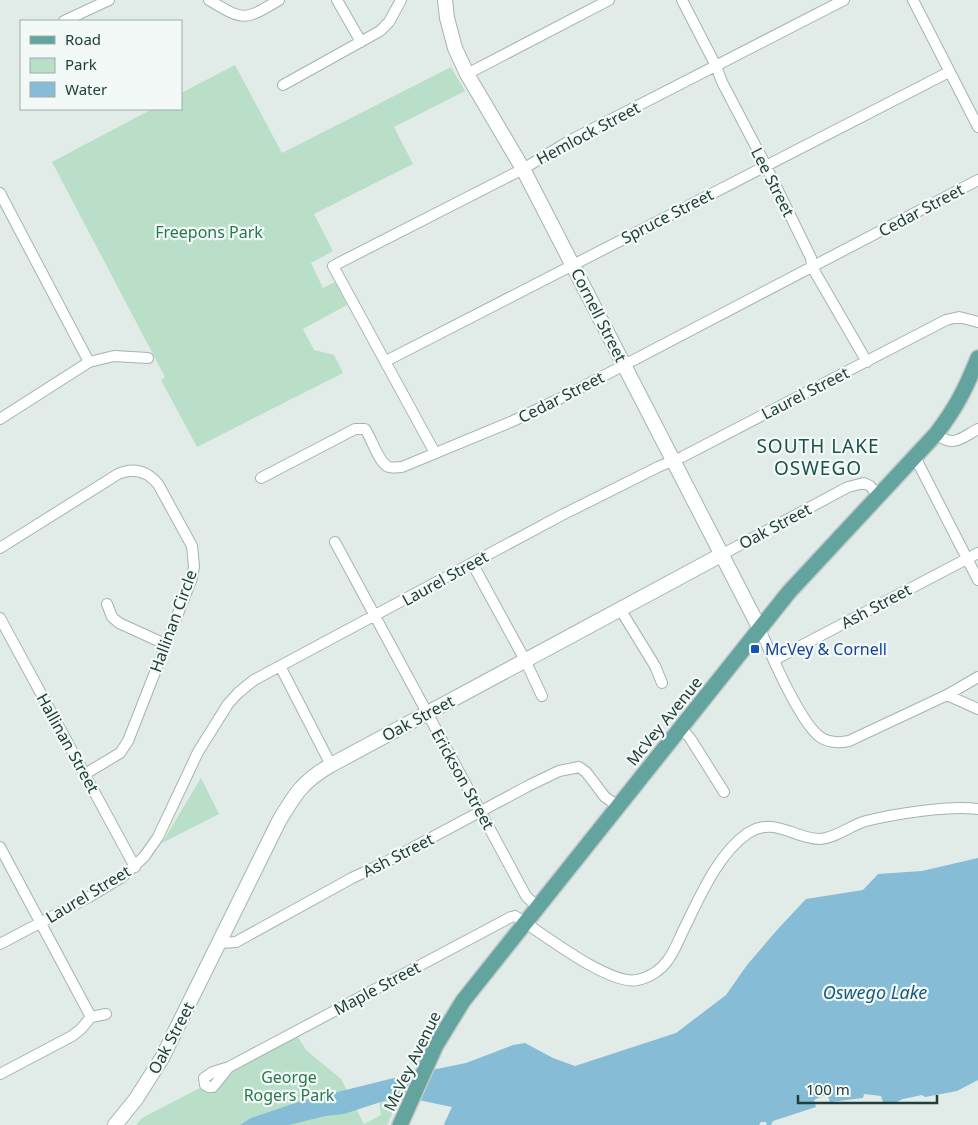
<svg xmlns="http://www.w3.org/2000/svg" width="978" height="1125" viewBox="0 0 978 1125" font-family="'Noto Sans',sans-serif">
<style>
.green{fill:#b9dfc9}
.water{fill:#86bcd5}
.lines{fill:none;stroke-linecap:round;stroke-linejoin:round}
.minor-casing{stroke:#a3b4b1;stroke-width:12}
.tertiary-casing{stroke:#a3b4b1;stroke-width:16}
.primary-casing{stroke:#c1c9c8;stroke-width:18}
.minor{stroke:#fff;stroke-width:10}
.tertiary{stroke:#fff;stroke-width:14}
.primary{stroke:#63a49e;stroke-width:15}
.transit-dot{fill:#1a4fb4;stroke:#f2f9f6;stroke-width:2}
.labels{text-anchor:middle;dominant-baseline:central;stroke-width:4.5;stroke-linejoin:round;paint-order:stroke}
.street-label{font-size:16px;fill:#203e3b;stroke:#f2f9f6}
.park-label{font-size:16px;fill:#287753;stroke:#f2f9f6}
.transit-label{font-size:16px;fill:#164399;stroke:#f2f9f6;text-anchor:start}
.water-label{font-size:18px;font-style:italic;fill:#175c7d;stroke:#f2f9f6}
.quarter-label{font-size:19px;letter-spacing:1px;fill:#1b514d;stroke:#f2f9f6}
</style>
<rect width="100%" height="100%" fill="#e1ece9"/>
<path class="green" d="M 235,65 L 282,153 L 451,67 L 465,91 L 394,127 L 413,164 L 314,214 L 333,251 L 311,263 L 323,288 L 335,282 L 347,305 L 303,329 L 314,350 L 334,355 L 343,373 L 197,447 L 161,380 L 165,377 L 52,162 L 152,109 L 181,109 L 181,93 Z
M 201,778 L 219,814 L 162,843 Z
M 298,1037 L 306,1050 L 341,1079 L 364,1124 L 381,1115 L 378,1093 L 405,1086 L 387,1125 L 136,1125 L 142,1118 Z"/>
<path class="water" d="M 978,858 L 978,1080 L 957,1091 L 925,1097 L 922,1095 L 903,1099 L 892,1104 L 883,1102 L 881,1096 L 864,1094 L 863,1098 L 830,1102 L 827,1094 L 814,1100 L 816,1107 L 773,1121 L 771,1125 L 767,1125 L 766,1122 L 761,1122 L 759,1125 L 445,1125 L 444,1124 L 452,1107 L 399,1096 L 344,1114 L 325,1116 L 289,1125 L 240,1125 L 251,1118 L 301,1101 L 402,1076 L 466,1063 L 513,1045 L 525,1043 L 553,1058 L 575,1066 L 676,1033 L 726,995 L 747,965 L 777,930 L 806,899 L 863,890 L 878,874 L 922,871 Z"/>
<g class="lines">
<g class="minor-casing">
<path id="minor" d="M 209,0 C 244,21 244,21 279,0
M 337,0 L 361,42
M 682,0 L 716,66 L 722,82 L 766,166 L 811,258 L 812,267 L 867,362
M 913,0 L 978,127
M 64,21 L 109,0
M 467,74 L 609,0
M 283,85 L 380,31 L 389,22 L 401,0
M 0,193 L 89,362
M 386,361 L 949,72
M 0,419 L 89,362 L 114,356 L 148,358
M 936,434 C 954,448 961,438 978,429
M 435,453 L 333,266 L 523,169 L 571,140 L 844,0
M 915,457 L 978,580
M 261,478 L 355,429 L 365,429 C 372,439 379,464 389,467 C 393,468 398,467 402,467 L 513,421 L 565,396 L 978,180
M 335,542 L 526,896 L 537,907
M 0,548 L 118,474 C 134,467 147,471 158,484 L 192,546 L 194,566 L 192,578 L 128,741 L 120,753 L 85,774
M 721,555 L 848,487 L 864,483 L 870,486 L 878,495
M 472,563 L 525,660 L 542,696
M 107,604 L 112,617 L 119,623 L 165,644
M 620,609 L 655,666 L 662,683
M 0,618 L 135,867
M 760,629 C 771,655 799,721 820,737 C 829,743 839,743 849,741 L 947,695 L 978,677
M 774,660 L 978,553
M 280,666 L 331,765
M 947,695 L 978,709
M 681,728 L 690,738 L 724,792
M 0,847 L 91,1017
M 219,943 L 236,942 L 352,878 L 386,862 L 528,786 L 559,771 L 579,767 L 586,772 L 605,797 L 618,806
M 0,944 L 89,897 L 122,877 L 144,857 L 158,837 L 198,752 L 228,704 L 238,693 L 254,680 L 560,516 L 658,467 L 682,457 L 946,320 L 959,317 L 978,322
M 229,1067 L 213,1087 L 209,1087 L 205,1085 L 204,1078 L 213,1072 L 229,1067 L 511,917 L 515,916 C 541,932 609,986 637,980 C 649,978 661,970 668,960 C 674,952 678,942 682,933 C 698,901 717,854 748,833 C 774,816 795,839 820,839 C 836,838 851,825 866,821 C 894,814 950,805 978,809
M 0,1074 L 72,1036 L 81,1029 L 91,1017 L 106,1014"/>
</g>
<g class="tertiary-casing">
<path id="tertiary" d="M 445,0 L 447,18 L 455,48 L 467,74 L 523,169 L 760,629
M 115,1125 L 136,1099 L 162,1058 L 279,821 C 295,794 303,781 331,765 L 721,555"/>
</g>
<g class="primary-casing">
<path id="primary" d="M 400,1125 L 436,1045 L 463,1001 L 789,592 L 936,434 C 956,408 966,388 978,358"/>
</g>
<use href="#minor" class="minor"/>
<use href="#tertiary" class="tertiary"/>
<use href="#primary" class="primary"/>
</g>
<rect class="transit-dot" x="750" y="644" width="10" height="10" rx="2.5"/>
<g class="labels">
<g class="street-label">
<text transform="translate(588 133) rotate(-28)">Hemlock Street</text>
<text transform="translate(773 182) rotate(63)">Lee Street</text>
<text transform="translate(921 210) rotate(-28)">Cedar Street</text>
<text transform="translate(667 216) rotate(-27)">Spruce Street</text>
<text transform="translate(599 315) rotate(63)">Cornell Street</text>
<text transform="translate(805 393) rotate(-27)">Laurel Street</text>
<text transform="translate(561 397) rotate(-27)">Cedar Street</text>
<text transform="translate(775 526) rotate(-28)">Oak Street</text>
<text transform="translate(445 578) rotate(-29)">Laurel Street</text>
<text transform="translate(876 606) rotate(-28)">Ash Street</text>
<text transform="translate(173 621) rotate(-70)">Hallinan Circle</text>
<text transform="translate(418 718) rotate(-28)">Oak Street</text>
<text transform="translate(664 721) rotate(-51)">McVey Avenue</text>
<text transform="translate(68 743) rotate(61)">Hallinan Street</text>
<text transform="translate(463 779) rotate(61)">Erickson Street</text>
<text transform="translate(398 855) rotate(-27)">Ash Street</text>
<text transform="translate(88 894) rotate(-31)">Laurel Street</text>
<text transform="translate(377 988) rotate(-28)">Maple Street</text>
<text transform="translate(171 1038) rotate(-62)">Oak Street</text>
<text transform="translate(412 1061) rotate(-64)">McVey Avenue</text>
</g>
<g class="park-label">
<text x="209" y="232">Freepons Park</text>
<text x="289" y="1077">George<tspan x="289" dy="18">Rogers Park</tspan></text>
</g>
<g class="transit-label">
<text x="765" y="649">McVey &amp; Cornell</text>
</g>
<g class="water-label">
<text x="875" y="992">Oswego Lake</text>
</g>
<g class="quarter-label">
<text x="818" y="446">SOUTH LAKE<tspan x="818" dy="22">OSWEGO</tspan></text>
</g>
</g>
<rect x="20" y="20" width="162" height="90" fill="#f2f9f6" stroke="#9eaeab"/>
<rect x="30" y="36" width="25" height="8" fill="#63a49e" stroke="#9eaeab"/>
<text x="65" y="45" font-size="15" fill="#203e3b">Road</text>
<rect x="30" y="58" width="25" height="15" fill="#b9dfc9" stroke="#9eaeab"/>
<text x="65" y="70" font-size="15" fill="#203e3b">Park</text>
<rect x="30" y="82" width="25" height="15" fill="#86bcd5" stroke="#9eaeab"/>
<text x="65" y="95" font-size="15" fill="#203e3b">Water</text>
<path d="M798 1095v8h139v-8" fill="none" stroke="#203e3b" stroke-width="2.5"/>
<text x="806" y="1095" font-size="15" fill="#203e3b" stroke="#f2f9f6" stroke-width="4" paint-order="stroke">100 m</text>
</svg>
